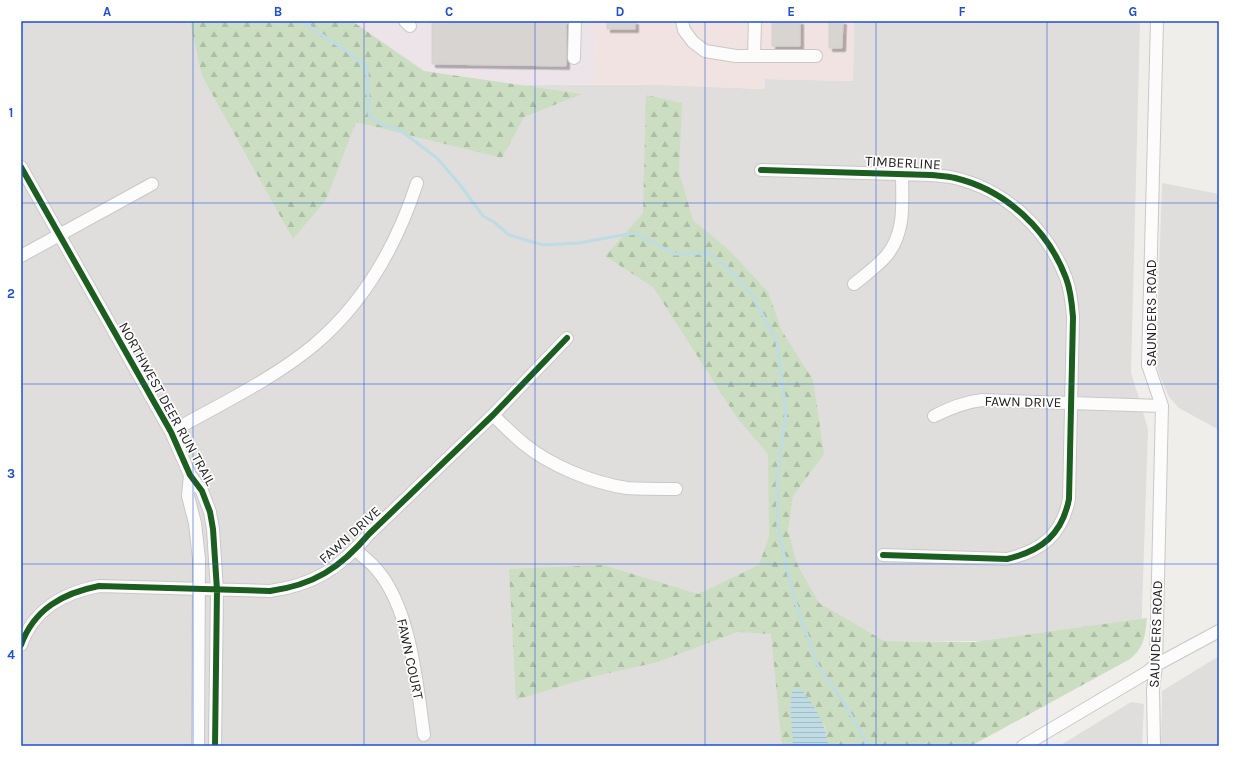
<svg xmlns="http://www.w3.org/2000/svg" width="1240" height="767" viewBox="0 0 1240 767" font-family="Karla,sans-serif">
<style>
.residential{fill:#dfdedc}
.commercial{fill:#f1e3e1}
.industrial{fill:#ede4e9}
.forest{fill:url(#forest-firs)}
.water{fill:url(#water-rules)}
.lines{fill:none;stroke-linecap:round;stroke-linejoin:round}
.stream{stroke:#bfdbe3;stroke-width:3}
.building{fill:#d7d4d2;stroke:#d3d0cc;filter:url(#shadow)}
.minor-casing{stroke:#c9c8c7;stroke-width:14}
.minor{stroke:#fdfcfc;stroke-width:12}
.cycleway-casing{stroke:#fff;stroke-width:8}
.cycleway{stroke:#1b5e20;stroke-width:6}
.grid{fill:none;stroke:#1d4ed8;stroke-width:1;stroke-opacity:0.55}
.labels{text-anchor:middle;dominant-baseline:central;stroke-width:3.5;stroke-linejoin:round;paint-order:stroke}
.street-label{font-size:14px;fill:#222;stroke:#fff}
.neatline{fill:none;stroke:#1d4ed8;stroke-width:1.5}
.grid-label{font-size:13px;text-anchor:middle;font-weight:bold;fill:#1d4ed8}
</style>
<defs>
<pattern id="forest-firs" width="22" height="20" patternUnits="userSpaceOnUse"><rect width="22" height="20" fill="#cbdec1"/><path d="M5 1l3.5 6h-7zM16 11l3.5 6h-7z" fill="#aebea6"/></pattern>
<pattern id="water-rules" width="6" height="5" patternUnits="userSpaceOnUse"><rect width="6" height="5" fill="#bfdbe3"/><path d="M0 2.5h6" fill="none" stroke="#a4bcc2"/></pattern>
<filter id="shadow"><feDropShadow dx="3.5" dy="3.5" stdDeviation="0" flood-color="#0004"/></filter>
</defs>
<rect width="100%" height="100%" fill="#f0eeeb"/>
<path class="residential" d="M 21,21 L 235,21 L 291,84 L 663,85 L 764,89 L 765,79 L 853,81 L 854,21 L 1140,21 L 1131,372 L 1148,429 L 1141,641 L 788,641 L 858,746 L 21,746 Z
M 1162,183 L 1219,194 L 1219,430 L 1179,408 L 1169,397 L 1159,374 L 1156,361 Z
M 1219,656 L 1219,746 L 1161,746 L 1162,691 Z
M 1131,702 L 1144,704 L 1142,746 L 1059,746 Z"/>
<path class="commercial" d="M 596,21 L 854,21 L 853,81 L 765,79 L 764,89 L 663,85 L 595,84 Z"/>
<path class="industrial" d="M 235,21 L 596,21 L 595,84 L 291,84 Z"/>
<path class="forest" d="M 190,21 L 352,21 L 424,71 L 582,94 L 524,117 L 502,158 L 356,122 L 326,200 L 293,239 L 202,76 Z
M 646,95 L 682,103 L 679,172 L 693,220 L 730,251 L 768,292 L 782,331 L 813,380 L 824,454 L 793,496 L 788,530 L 797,564 L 819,603 L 884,641 L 974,642 L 1147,618 C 1145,635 1145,647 1130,659 L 971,746 L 829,746 L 825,726 L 790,702 L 793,732 L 793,746 L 782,746 L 771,634 L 737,632 L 658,662 L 591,677 L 516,700 L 509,569 L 603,565 L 698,594 L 759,565 L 769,536 L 768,454 L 737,418 L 653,287 L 605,256 L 643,213 Z"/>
<path class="water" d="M 800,688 C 815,705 825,724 829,746 L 793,746 C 793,731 788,702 793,690 Z"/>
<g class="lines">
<path class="stream" d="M 301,21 L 348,52 L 367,68 L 369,115 L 380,124 L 400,130 L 437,158 L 461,186 L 483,216 L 494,222 L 509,235 L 543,245 L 579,243 L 634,233 L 675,254 L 709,253 L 727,267 L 752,295 L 777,342 L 786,413 L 777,479 L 778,527 L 785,560 L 795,601 L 818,666 L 845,705 L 869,746"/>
</g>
<path class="building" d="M 432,21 L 566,21 L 566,66 L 432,64 Z
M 607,21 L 635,21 L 635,29 L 607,29 Z
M 772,21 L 800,21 L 800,46 L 772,46 Z
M 829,21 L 843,21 L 842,48 L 829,48 Z"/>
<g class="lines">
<g class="minor-casing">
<path id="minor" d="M 405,21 L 410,26
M 682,21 L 684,30 L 693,42 L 705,51 L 736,56 L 816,56
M 754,56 L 755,21
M 574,58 L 575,21
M 21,167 L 171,432 L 190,475 L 202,491 L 210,512 L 213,529 L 217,590 L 215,746
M 761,170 L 931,175 C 939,176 947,176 955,178 C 1006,190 1048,230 1066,278 C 1071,291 1072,304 1073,317 L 1069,499 C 1062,535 1041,551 1007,559 L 883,555
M 21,256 L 152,184
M 854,284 C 865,275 878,266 887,255 C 906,231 902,202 902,174
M 493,415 C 503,425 513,435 524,444 C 551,466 593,483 627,488 C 643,489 660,489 676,489
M 934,416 C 950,408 964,402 982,400 L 1162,406
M 171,432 C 218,405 272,380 314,345 C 364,303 397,244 417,183
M 190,475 L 188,496 L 195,523 L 199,559 L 198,746
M 356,550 C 363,557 372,563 378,571 C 411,611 417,685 424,735
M 21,645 C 34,609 63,593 99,586 L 270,591 C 314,585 340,568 369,534 L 493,415 L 567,338
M 1023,746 L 1146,673 L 1156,665 L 1219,631
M 1154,746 L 1153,690 L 1156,665 L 1162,406 L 1148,365 L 1157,21"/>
</g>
<use href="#minor" class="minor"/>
<g class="cycleway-casing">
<path id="cycleway" d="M 21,167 L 171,432 L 190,475 L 202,491 L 210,512 L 213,529 L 217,590 L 215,746
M 761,170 L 931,175 C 939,176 947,176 955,178 C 1006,190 1048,230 1066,278 C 1071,291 1072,304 1073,317 L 1069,499 C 1062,535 1041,551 1007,559 L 883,555
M 21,645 C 34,609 63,593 99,586 L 270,591 C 314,585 340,568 369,534 L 493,415 L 567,338"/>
</g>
<use href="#cycleway" class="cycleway"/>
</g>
<path class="grid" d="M 193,21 L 193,746M 364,21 L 364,746M 535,21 L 535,746M 705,21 L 705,746M 876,21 L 876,746M 1047,21 L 1047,746M 21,203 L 1219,203M 21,384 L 1219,384M 21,564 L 1219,564"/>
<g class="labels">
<g class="street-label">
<text transform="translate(903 163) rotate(3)">TIMBERLINE</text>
<text transform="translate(1151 313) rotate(-90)">SAUNDERS ROAD</text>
<text transform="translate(1023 402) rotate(1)">FAWN DRIVE</text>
<text transform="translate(167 404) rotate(61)">NORTHWEST DEER RUN TRAIL</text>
<text transform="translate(350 535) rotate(-42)">FAWN DRIVE</text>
<text transform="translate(1156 634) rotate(-88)">SAUNDERS ROAD</text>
<text transform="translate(410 659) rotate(78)">FAWN COURT</text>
</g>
</g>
<rect width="1240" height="767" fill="none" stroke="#ffffff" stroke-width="44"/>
<rect x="22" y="22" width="1196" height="723" class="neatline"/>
<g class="grid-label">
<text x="107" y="16">A</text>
<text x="278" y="16">B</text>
<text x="449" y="16">C</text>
<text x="620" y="16">D</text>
<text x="791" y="16">E</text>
<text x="962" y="16">F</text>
<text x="1133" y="16">G</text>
<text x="11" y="117">1</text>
<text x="11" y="298">2</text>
<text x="11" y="478">3</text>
<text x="11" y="659">4</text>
</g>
</svg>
